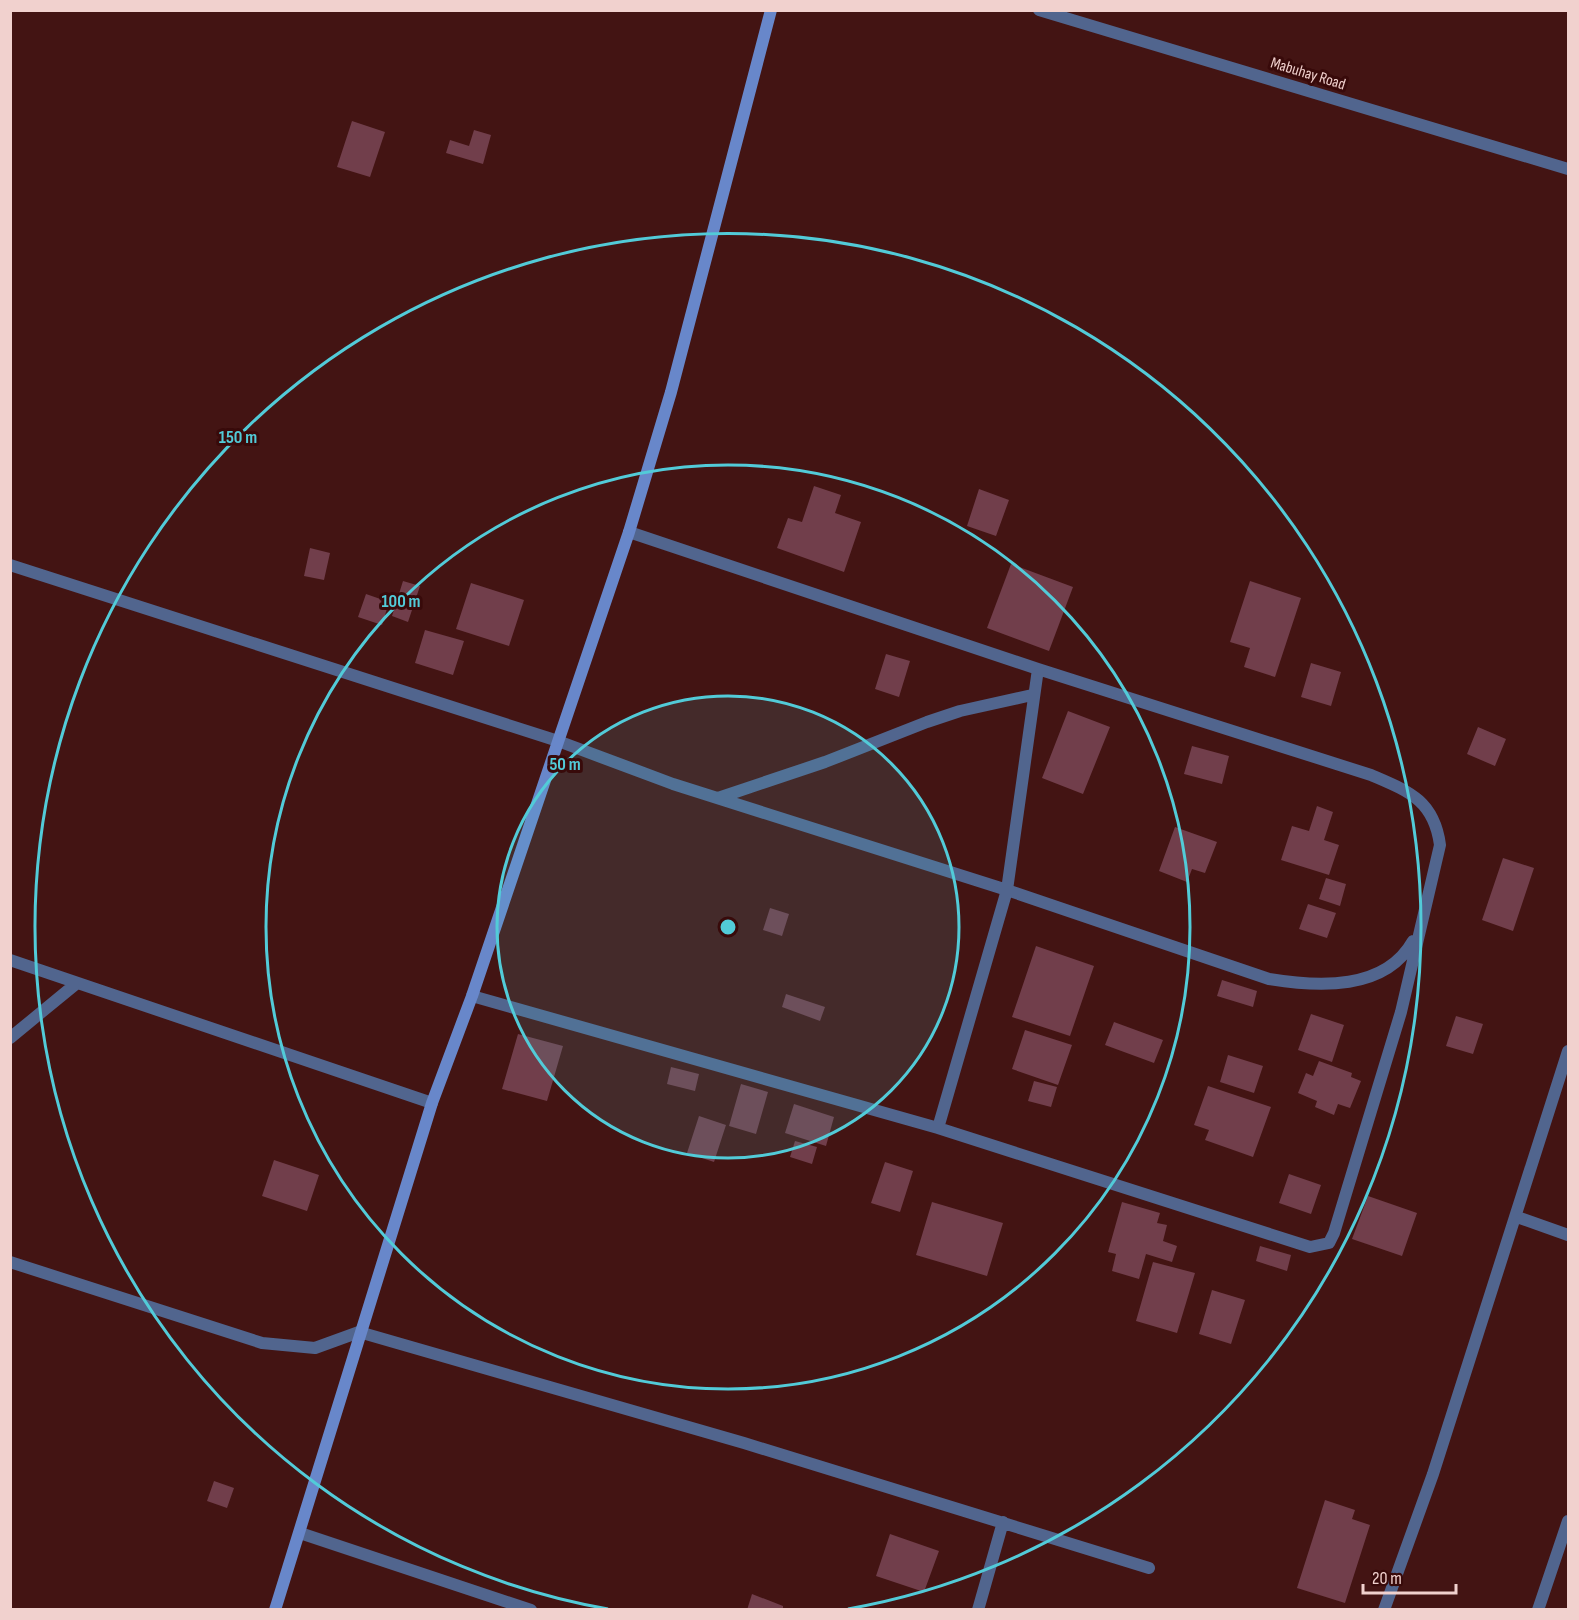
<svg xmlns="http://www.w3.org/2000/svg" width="1579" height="1620" viewBox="0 0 1579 1620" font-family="'Sofia Sans Condensed',sans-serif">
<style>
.building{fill:#713e4b}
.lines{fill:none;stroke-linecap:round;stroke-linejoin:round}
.minor{stroke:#51658e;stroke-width:12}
.tertiary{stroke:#51658e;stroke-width:12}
.secondary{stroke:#6887ca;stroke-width:12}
.ring{fill:none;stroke:#52cbd8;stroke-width:3}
.labels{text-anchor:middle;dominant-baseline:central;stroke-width:6;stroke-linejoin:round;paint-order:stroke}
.street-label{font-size:16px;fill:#f1d1ce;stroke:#380a0a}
.centre{fill:#52cbd8;stroke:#380a0a;stroke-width:3}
.ring-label{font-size:18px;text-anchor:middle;font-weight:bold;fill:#52cbd8;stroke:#380a0a;stroke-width:6;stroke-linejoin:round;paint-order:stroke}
</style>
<rect width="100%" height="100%" fill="#431413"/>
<path class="building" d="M 352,121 L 385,132 L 370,177 L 337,167 Z
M 474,130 L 491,135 L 483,164 L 446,153 L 450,140 L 469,146 Z
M 814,486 L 841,495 L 835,513 L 861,522 L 844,572 L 777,548 L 788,518 L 802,522 Z
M 979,489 L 1009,500 L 996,536 L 967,526 Z
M 310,548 L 330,553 L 324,580 L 304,576 Z
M 1011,564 L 1073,587 L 1049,651 L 987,628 Z
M 403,581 L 420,586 L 408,622 L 392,616 Z
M 1250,581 L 1301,598 L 1275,677 L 1244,667 L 1250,648 L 1230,642 Z
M 471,583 L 524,600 L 509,646 L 456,629 Z
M 366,594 L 389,602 L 382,625 L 358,617 Z
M 425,630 L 464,641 L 453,675 L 415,663 Z
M 886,654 L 910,661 L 899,697 L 875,689 Z
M 1311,663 L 1341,672 L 1331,706 L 1301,697 Z
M 1068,711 L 1110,727 L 1083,794 L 1042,778 Z
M 1478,727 L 1506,739 L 1495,766 L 1467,754 Z
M 1192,746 L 1229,756 L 1222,784 L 1184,774 Z
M 1317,806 L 1333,812 L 1324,840 L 1339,845 L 1329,875 L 1281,860 L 1292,826 L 1309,831 Z
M 1175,827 L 1217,842 L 1205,873 L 1192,869 L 1187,882 L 1159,871 Z
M 1503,858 L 1534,868 L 1513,931 L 1482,920 Z
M 1326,878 L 1346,884 L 1340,906 L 1319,899 Z
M 1308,904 L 1336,913 L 1327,938 L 1299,929 Z
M 770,908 L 789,914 L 782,936 L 763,930 Z
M 1036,946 L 1094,966 L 1070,1036 L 1012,1017 Z
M 1222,980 L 1257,991 L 1253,1007 L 1217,996 Z
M 786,994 L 825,1007 L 820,1021 L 782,1007 Z
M 1311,1014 L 1344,1025 L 1332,1062 L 1298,1050 Z
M 1456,1016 L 1483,1024 L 1473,1054 L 1446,1046 Z
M 1114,1022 L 1163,1040 L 1154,1063 L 1105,1045 Z
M 1025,1030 L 1072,1045 L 1058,1085 L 1012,1069 Z
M 518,1034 L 563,1046 L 547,1101 L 502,1089 Z
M 1228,1055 L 1263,1066 L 1254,1093 L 1220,1082 Z
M 1319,1061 L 1352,1073 L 1351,1077 L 1361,1081 L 1350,1108 L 1338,1104 L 1334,1115 L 1315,1107 L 1317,1101 L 1298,1093 L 1306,1073 L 1313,1076 Z
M 671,1067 L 699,1074 L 695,1091 L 667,1084 Z
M 1034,1081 L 1057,1087 L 1051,1107 L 1028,1101 Z
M 741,1084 L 768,1092 L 756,1134 L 729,1126 Z
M 1208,1086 L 1271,1107 L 1253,1157 L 1205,1140 L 1209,1130 L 1194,1125 Z
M 794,1104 L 834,1117 L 826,1146 L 785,1133 Z
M 699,1116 L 726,1125 L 714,1162 L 687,1153 Z
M 795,1141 L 817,1147 L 812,1164 L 790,1157 Z
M 274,1160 L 319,1175 L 307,1211 L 262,1196 Z
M 885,1162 L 913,1171 L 900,1212 L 871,1203 Z
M 1289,1174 L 1321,1185 L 1311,1214 L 1279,1203 Z
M 1368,1196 L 1417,1213 L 1402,1256 L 1352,1239 Z
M 932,1202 L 1003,1223 L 987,1276 L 916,1255 Z
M 1122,1202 L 1160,1213 L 1157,1223 L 1167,1225 L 1163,1241 L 1177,1246 L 1172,1262 L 1146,1254 L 1139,1279 L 1112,1271 L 1116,1254 L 1108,1252 Z
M 1260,1246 L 1291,1255 L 1287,1271 L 1256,1261 Z
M 1153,1262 L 1195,1273 L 1177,1333 L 1136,1321 Z
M 1212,1290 L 1245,1300 L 1231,1344 L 1199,1334 Z
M 214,1481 L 234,1488 L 227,1508 L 207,1501 Z
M 1325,1500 L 1355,1510 L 1352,1519 L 1370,1525 L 1345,1603 L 1297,1588 Z
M 890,1534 L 939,1551 L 924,1592 L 876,1576 Z
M 752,1594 L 783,1606 L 783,1610 L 747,1610 Z"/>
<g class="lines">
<path class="minor" d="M 10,565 L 558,741 L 673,784 L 1007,890 L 1269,979 C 1318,987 1385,991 1413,941
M 718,798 L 825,762 L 927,722 L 960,711 L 1032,695
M 10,960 L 432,1103
M 472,996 L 938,1128 L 1310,1247 L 1329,1243 L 1334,1233 L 1401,1012 L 1440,845 C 1434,800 1408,791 1371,775 L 1038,669 L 629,532
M 10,1038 L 77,983
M 938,1128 L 1007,890 L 1038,669
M 1517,1217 L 1568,1235
M 10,1262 L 262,1343 L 315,1348 L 359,1332 L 744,1443 L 1149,1568
M 300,1533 L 531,1610
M 978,1610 L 1003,1522
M 1384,1610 L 1433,1474 L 1568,1051
M 1538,1610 L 1568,1521"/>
<path class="tertiary" d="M 1039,10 L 1568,169"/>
<path class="secondary" d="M 275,1610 L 432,1103 L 472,996 L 629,532 L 671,392 L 771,10"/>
</g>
<circle cx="728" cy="927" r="231" fill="#52cbd8" fill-opacity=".12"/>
<g class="ring">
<circle cx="728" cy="927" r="231"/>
<circle cx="728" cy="927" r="462"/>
<path d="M608 1609A693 693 0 1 1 848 1609"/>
</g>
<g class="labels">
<g class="street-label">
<text transform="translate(1308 74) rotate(17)">Mabuhay Road</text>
</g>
</g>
<circle cx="728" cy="927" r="9" class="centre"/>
<g class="ring-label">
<text x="238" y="443">150 m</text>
<text x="401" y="607">100 m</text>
<text x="565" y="770">50 m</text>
</g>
<rect width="1579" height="1620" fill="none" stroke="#f1d1ce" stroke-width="24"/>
<path d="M1363 1584v9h93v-9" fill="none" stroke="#f1d1ce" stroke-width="3"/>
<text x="1372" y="1584" font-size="18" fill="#f1d1ce" stroke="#380a0a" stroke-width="4.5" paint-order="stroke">20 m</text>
</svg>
